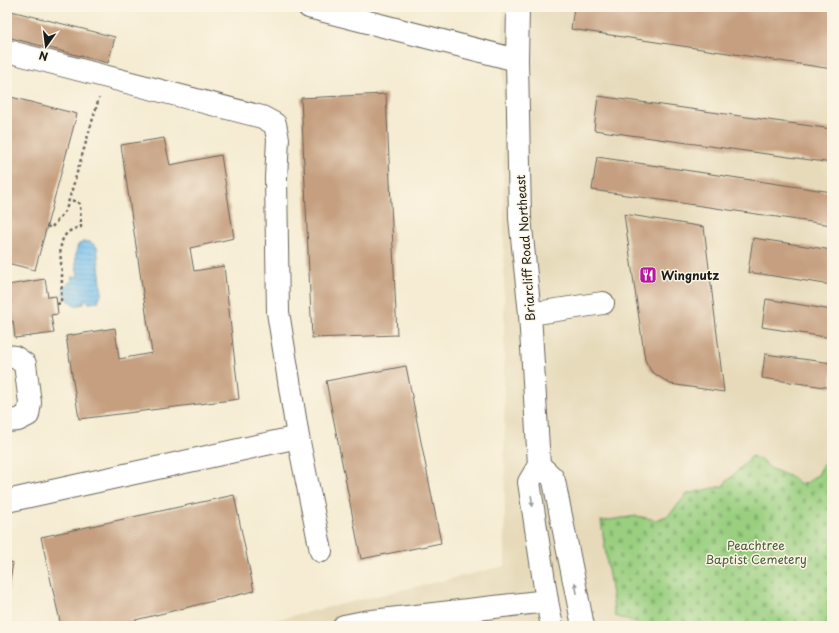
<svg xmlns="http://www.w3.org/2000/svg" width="839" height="633" viewBox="0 0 839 633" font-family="'Playpen Sans',sans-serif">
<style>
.built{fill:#e6daba}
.cemetery{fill:url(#cemetery-stones);stroke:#5b764e}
.water{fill:url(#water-rules);stroke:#486e85}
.building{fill:#c59f7f}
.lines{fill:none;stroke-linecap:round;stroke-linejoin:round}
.minor-casing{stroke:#68655c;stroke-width:24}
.major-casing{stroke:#68655c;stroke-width:24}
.path{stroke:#68655c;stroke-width:2.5;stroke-dasharray:3 3;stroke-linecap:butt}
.minor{stroke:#fff;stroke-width:22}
.major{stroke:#fff;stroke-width:22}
.oneway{fill:#999}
.labels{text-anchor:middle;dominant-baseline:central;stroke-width:3;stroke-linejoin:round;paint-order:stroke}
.street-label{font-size:12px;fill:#1c1c1c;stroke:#fcf5e5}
.poi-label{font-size:12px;font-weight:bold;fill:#1c1c1c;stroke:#fcf5e5;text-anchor:start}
.park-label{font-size:12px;fill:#485b3f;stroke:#fcf5e5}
</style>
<defs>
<pattern id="cemetery-stones" width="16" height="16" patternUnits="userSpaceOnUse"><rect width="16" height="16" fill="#9acf80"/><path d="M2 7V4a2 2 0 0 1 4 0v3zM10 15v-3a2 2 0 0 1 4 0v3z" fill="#84b16e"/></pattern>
<pattern id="water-rules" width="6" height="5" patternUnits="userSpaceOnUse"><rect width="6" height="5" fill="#74c0ee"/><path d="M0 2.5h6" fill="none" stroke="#64a4cc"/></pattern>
</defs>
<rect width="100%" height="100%" fill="#fcf5e5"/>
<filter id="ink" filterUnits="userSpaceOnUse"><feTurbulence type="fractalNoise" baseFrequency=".025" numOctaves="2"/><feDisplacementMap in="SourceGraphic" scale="8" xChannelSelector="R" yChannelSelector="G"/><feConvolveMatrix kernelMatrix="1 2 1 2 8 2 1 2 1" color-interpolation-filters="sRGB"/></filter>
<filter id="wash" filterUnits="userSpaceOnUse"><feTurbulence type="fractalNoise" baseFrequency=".012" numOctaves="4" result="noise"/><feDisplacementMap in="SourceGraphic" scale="16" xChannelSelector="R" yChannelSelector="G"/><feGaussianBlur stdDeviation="0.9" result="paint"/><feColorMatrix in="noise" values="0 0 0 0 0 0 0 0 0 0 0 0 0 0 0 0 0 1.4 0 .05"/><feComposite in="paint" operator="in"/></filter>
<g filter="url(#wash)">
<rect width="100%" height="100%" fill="#f5ecd3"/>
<path class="built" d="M 503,7 L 832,7 L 832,626 L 248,626 L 505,566 Z"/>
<path class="cemetery" d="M 752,456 L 763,461 L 770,468 L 793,478 L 799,484 L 807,483 L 812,478 L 818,475 L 822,466 L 832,456 L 832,626 L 645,626 L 615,616 L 601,521 L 637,516 L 656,520 L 669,515 L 687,494 L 722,486 Z"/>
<path class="water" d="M 83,242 L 90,242 L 97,247 L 102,294 L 99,297 L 98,302 L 89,303 L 86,299 L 84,300 L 84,304 L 74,306 L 72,302 L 67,300 L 63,294 C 64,287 66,284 72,281 L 71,277 L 78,276 C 76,265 74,255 78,245 Z"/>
<g id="blocks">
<path class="building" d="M 574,7 L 832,7 L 832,69 L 571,29 Z
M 11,11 L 115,37 L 108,63 L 7,37 L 7,29 Z
M 386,94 L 397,335 L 312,338 L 301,98 Z
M 7,96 L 77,114 L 35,270 L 7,263 Z
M 598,96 L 832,129 L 832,163 L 594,130 Z
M 164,138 L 170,165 L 221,155 L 234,238 L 190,248 L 194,271 L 224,266 L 239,399 L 79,419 L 66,336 L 115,328 L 119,359 L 152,353 L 121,145 Z
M 597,157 L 832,192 L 832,225 L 592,190 Z
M 624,214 L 704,227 L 724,392 L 670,384 L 651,371 L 645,360 Z
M 753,238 L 832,250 L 832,285 L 748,272 Z
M 45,279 L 48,297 L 56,296 L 58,314 L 51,315 L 54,333 L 15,338 L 13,321 L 7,322 L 7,303 L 11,302 L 8,285 Z
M 766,299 L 832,310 L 832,338 L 762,327 Z
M 765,354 L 832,363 L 832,388 L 762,378 Z
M 406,366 L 441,543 L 361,559 L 326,381 Z
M 234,495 L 254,591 L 111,626 L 61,626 L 41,537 Z
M 7,561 L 13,563 L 8,591 L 7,591 Z"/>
</g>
</g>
<g filter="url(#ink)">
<use href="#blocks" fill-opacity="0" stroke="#68655c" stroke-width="1"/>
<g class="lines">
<g class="minor-casing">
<path id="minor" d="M 309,7 L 517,60
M 7,51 L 262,117 L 275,124 L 278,139 L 276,178 L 278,312 L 298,437 L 7,501
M 530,314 L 603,303
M 7,356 L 15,357 L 25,364 L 30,403 L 28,415 L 18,420 L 7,421
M 298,437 L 321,551
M 344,626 L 364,622 L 547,601"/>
</g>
<g class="major-casing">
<path id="major" d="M 518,7 L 517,60 L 520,218 L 530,314 L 539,465 L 529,482 L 547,601 L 552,626
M 539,465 L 552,477 L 554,481 L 583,626"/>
</g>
<path class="path" d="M 47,226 L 51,228 L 66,210 L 99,98
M 57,304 L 61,303 C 61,294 62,284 62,275 C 61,255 54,232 81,227 L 80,204 L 75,201 L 69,200"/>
<use href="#minor" class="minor"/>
<use href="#major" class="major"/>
</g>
<defs><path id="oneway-solid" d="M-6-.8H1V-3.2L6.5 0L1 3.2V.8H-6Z"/></defs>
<g class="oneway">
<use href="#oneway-solid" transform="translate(532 501) rotate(82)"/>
<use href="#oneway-solid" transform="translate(576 588) rotate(-101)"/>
</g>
</g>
<defs>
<g id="restaurant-square" transform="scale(0.9)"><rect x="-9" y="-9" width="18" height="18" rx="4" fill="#b5179e" stroke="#fcf5e5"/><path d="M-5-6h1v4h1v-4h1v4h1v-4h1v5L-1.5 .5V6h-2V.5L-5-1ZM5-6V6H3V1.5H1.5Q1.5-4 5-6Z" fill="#fff"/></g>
</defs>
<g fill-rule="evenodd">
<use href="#restaurant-square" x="648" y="275"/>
</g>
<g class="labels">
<g class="street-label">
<text transform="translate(525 248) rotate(-94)">Briarcliff Road Northeast</text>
</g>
<g class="poi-label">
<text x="661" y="275">Wingnutz</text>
</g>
<g class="park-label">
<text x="756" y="545">Peachtree<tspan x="756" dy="14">Baptist Cemetery</tspan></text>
</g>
</g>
<rect width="839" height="633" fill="none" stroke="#fcf5e5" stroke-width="24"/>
<g transform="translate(46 46) rotate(194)" stroke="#fcf5e5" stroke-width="3" paint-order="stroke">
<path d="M0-3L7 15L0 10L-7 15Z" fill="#1c1c1c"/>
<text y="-6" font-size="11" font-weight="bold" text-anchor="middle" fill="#1c1c1c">N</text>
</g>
</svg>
